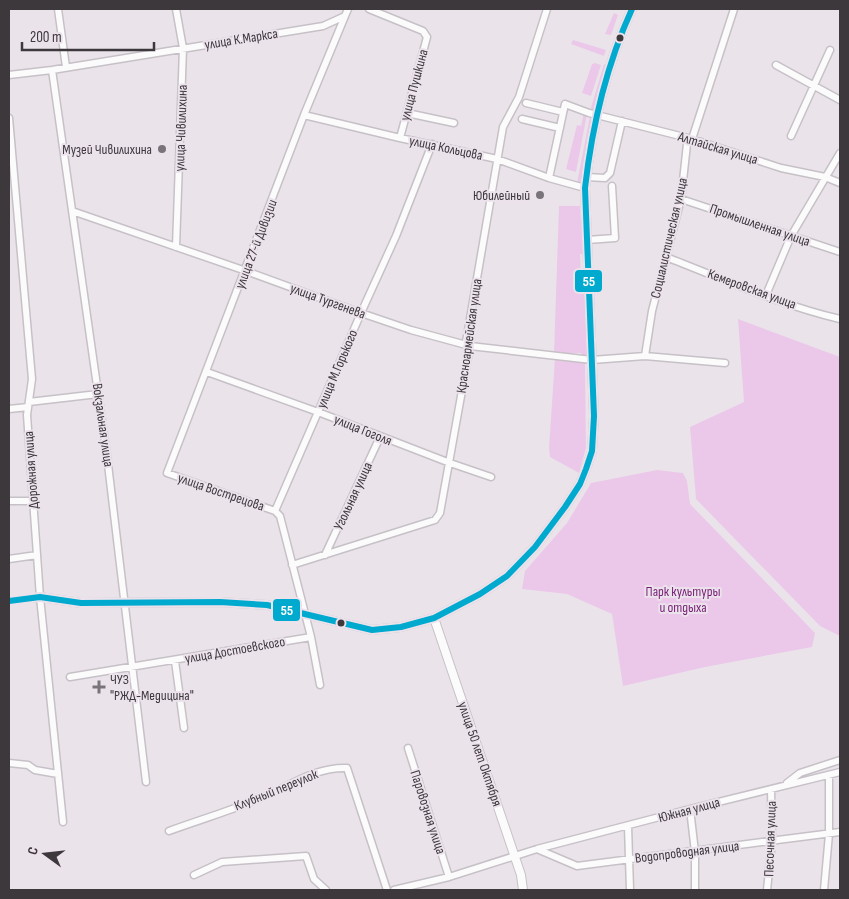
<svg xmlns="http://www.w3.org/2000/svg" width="849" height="899" viewBox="0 0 849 899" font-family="'Sofia Sans Condensed',sans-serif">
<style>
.green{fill:#ebc8e9}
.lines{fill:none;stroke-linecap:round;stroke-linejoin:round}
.minor-casing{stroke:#c6c1c6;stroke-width:9}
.major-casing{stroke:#c6c1c6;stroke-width:10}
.minor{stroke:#fcfbfc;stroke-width:6}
.major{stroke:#fcfbfc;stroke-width:8}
.bus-1-casing{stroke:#ece2ec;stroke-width:10}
.bus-1{stroke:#00a9ce;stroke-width:6}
.bus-dot{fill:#3c383c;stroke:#ece2ec;stroke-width:2}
.poi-dot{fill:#797479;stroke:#ece2ec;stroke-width:2}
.labels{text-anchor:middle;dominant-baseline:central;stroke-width:4;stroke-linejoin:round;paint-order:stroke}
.street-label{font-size:14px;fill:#3c383c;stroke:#ece2ec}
.poi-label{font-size:14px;fill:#3c383c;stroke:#ece2ec;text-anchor:end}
.park-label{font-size:14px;fill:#761f75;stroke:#ece2ec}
.line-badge{stroke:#ece2ec;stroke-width:2}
.badge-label{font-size:14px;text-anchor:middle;font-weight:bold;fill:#fff}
</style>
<rect width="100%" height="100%" fill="#eae4ea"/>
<path class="green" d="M 614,13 L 618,15 L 611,35 L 605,34 Z
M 573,40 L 606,50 L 604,56 L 571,44 Z
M 595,63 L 601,65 L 591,96 L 582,93 L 592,64 Z
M 604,64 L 606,65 L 594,112 L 590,111 Z
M 584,113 L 587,114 L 576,172 L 566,169 L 577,125 L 581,126 Z
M 590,116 L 593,117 L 585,156 L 582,183 L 577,183 Z
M 559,206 L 580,206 L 583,254 L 580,254 L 581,284 L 583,284 L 582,273 L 585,272 L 588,358 L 582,357 L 581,353 L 554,353 Z
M 738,319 L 840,357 L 840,636 L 820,626 L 696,499 L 690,427 L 744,402 Z
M 555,358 L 585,362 L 586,448 L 579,473 L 550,457 L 549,448 Z
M 657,470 L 683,473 L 687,481 L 690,504 L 815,633 L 812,647 L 705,667 L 623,686 L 612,614 L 567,594 L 522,589 L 525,571 L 567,523 L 591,483 Z"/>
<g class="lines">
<g class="minor-casing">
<path id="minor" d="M 58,9 L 66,67
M 176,9 L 183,48 L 176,247
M 369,9 L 423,31 L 427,37 L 400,138
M 776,65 L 840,100
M 52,70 L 107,456 L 146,782
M 9,75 L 52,70 L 323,26 L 345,16 L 348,9
M 526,103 L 563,112
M 407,113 L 454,123
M 304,115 L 400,138 L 497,159 L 549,178 L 585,188
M 9,118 L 32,379 L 27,415 L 40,597 L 63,822
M 522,119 L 560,128
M 791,136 L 830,50
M 586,177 L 605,178 L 610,173 L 622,121
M 549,178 L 565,104 L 589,113 L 692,139 L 781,168 L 825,177 L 840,183
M 681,199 L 840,252
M 72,211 L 246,271 L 361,313 L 411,330 L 470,346 L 592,360 L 645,356 L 725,363
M 587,240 L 615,238 L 612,186
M 666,257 C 723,279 780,305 840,319
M 766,295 L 791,236 L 840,153
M 645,356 L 652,311 L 681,199 L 687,144 L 692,139 L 734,9
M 207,372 L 318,412 L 450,463 L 491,477
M 29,402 L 98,394
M 9,409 L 28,407
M 9,501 L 33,501
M 275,511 L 361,313 L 396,236 L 432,144
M 325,555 L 380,437
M 9,559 L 37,555
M 292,565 L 435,520 L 440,513 L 470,346 L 466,342 L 503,127 L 519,97 L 547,9
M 9,601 L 40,597
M 175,661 L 184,728
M 70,677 L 311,637
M 320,685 L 311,637 L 280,516 L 275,511 L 167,473 L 304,115 L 345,16
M 408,748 L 449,877
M 9,763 L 28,765 L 35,770 L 58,774
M 787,783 L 800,773 L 840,760
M 690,809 L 695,852 L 695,890
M 628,826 L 630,890
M 169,831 C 202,819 236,809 268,795 C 294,783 317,767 347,768 L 387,890
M 537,849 L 577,866 L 840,832
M 194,875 L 222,862 L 306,856 L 314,879 L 326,890
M 394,890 L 449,877 L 537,849 L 690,809 L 840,772
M 767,890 L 772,841 L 771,789
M 824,890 L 829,834 L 829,775"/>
</g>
<g class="major-casing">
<path id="major" d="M 40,597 L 81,603 L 220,602 L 267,605 L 372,630 L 401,627 L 434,618 L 480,594 L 507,576 L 535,547 L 565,507 L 580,484 L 586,469 L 592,451 L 594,416 L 585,188 C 592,126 606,66 632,9
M 434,618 L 521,875 L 523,890"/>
</g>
<use href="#minor" class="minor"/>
<use href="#major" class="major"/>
<g class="bus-1-casing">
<path id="bus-1" d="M 9,601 L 40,597 L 81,603 L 220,602 L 267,605 L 372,630 L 401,627 L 434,618 L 480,594 L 507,576 L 535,547 L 565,507 L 580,484 L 586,469 L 592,451 L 594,416 L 585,188 C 592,126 606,66 632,9"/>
</g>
<use href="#bus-1" class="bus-1"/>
</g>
<g class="bus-dot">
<circle cx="620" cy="38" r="4.5"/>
<circle cx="341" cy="623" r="4.5"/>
</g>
<g class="poi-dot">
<circle cx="162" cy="149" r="5"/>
<circle cx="540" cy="195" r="5"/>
<path d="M96.5 679.5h5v5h5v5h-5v5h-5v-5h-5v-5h5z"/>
</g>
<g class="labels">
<g class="street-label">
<text transform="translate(241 39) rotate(-9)">улица К.Маркса</text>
<text transform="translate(414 85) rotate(-75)">улица Пушкина</text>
<text transform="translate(181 128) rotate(-88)">улица Чивилихина</text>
<text transform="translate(446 148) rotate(12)">улица Кольцова</text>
<text transform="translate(718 148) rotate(17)">Алтайская улица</text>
<text transform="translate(760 225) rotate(19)">Промышленная улица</text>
<text transform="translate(669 238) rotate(-77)">Социалистическая улица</text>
<text transform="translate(256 244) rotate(-69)">улица 27-й Дивизии</text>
<text transform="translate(752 289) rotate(20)">Кемеровская улица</text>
<text transform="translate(328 301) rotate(20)">улица Тургенева</text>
<text transform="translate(469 336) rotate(-82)">Красноармейская улица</text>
<text transform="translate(337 369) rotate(-67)">улица М.Горького</text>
<text transform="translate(103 425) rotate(82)">Вокзальная улица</text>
<text transform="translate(363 430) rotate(22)">улица Гоголя</text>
<text transform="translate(31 470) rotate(-94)">Дорожная улица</text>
<text transform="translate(221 492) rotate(19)">улица Вострецова</text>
<text transform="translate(353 496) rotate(-65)">Угольная улица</text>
<text transform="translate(235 650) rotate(-10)">улица Достоевского</text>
<text transform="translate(480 754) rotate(71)">улица 50 лет Октября</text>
<text transform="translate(276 790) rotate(-22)">Клубный переулок</text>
<text transform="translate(689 810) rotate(-15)">Южная улица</text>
<text transform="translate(428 812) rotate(72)">Паровозная улица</text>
<text transform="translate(770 839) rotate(-88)">Песочная улица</text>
<text transform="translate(687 852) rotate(-7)">Водопроводная улица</text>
</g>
<g class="poi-label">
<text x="152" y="149">Музей Чивилихина</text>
<text x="530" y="195">Юбилейный</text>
<text x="110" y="679" text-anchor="start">ЧУЗ<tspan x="110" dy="16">"РЖД-Медицина"</tspan></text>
</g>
<g class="park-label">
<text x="683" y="591">Парк культуры<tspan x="683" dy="16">и отдыха</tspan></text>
</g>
</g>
<g class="line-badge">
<rect x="574" y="269" width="29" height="24" rx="5" fill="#00a9ce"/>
<rect x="272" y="598" width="29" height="24" rx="5" fill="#00a9ce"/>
</g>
<g class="badge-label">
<text x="589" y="286">55</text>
<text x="287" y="615">55</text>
</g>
<rect width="849" height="899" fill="none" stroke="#3c383c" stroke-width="20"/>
<g transform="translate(45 854) rotate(285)" stroke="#ece2ec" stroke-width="4" paint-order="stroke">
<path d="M0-4L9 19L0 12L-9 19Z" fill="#3c383c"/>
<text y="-8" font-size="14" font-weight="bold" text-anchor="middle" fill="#3c383c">С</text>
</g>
<path d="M22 42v8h132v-8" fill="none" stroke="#3c383c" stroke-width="2.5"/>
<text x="30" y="42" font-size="15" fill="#3c383c" stroke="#ece2ec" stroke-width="4" paint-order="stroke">200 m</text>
</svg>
